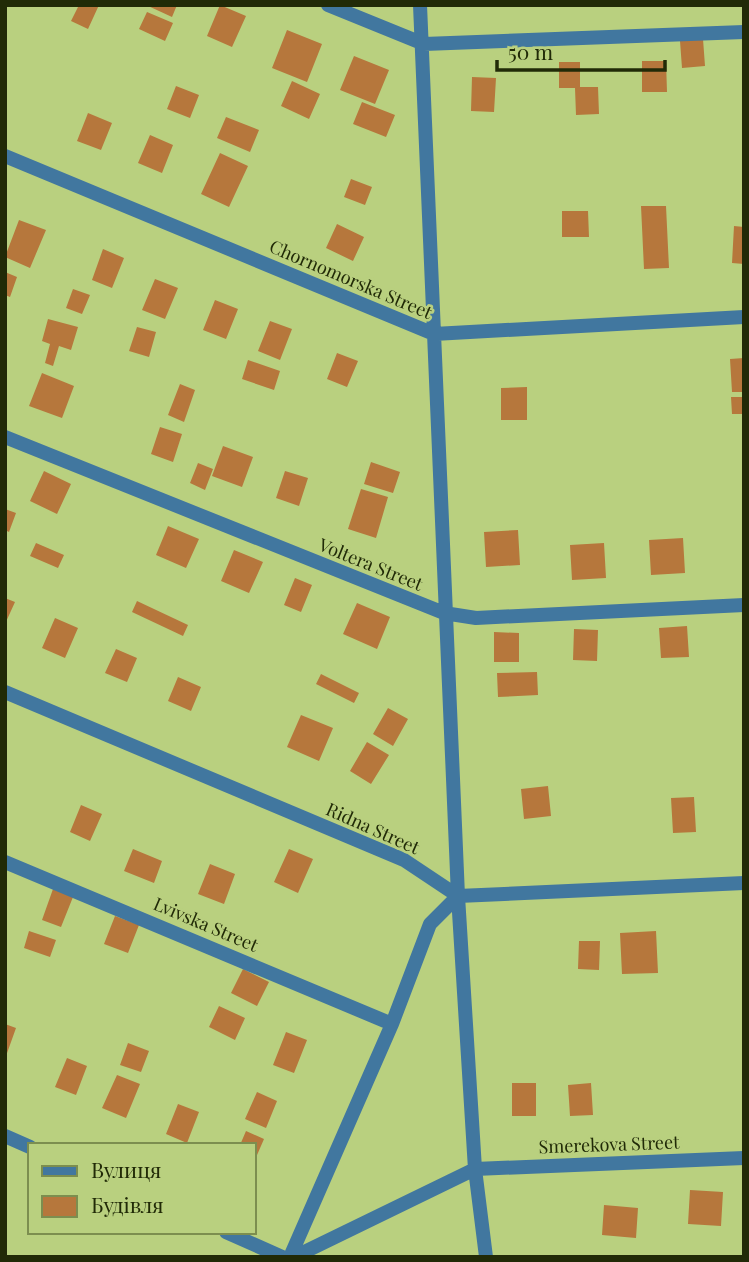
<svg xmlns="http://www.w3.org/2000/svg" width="749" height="1262" viewBox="0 0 749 1262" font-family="'Playfair Display',serif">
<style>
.building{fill:#b6773c}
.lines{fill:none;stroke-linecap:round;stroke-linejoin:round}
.street{stroke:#41779f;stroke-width:14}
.labels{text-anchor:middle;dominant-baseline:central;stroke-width:5;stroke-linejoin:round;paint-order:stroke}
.street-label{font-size:18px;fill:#212a07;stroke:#b9d07f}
</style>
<rect width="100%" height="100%" fill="#b9d07f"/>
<path class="building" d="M 79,5 L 99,5 L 88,29 L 71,21 Z
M 146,5 L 177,5 L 172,17 Z
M 220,5 L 246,16 L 232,47 L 207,36 Z
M 147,12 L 173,23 L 165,41 L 139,29 Z
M 287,30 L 322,44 L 307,82 L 272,68 Z
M 703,39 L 705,66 L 682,68 L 680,41 Z
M 354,56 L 389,70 L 375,104 L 340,90 Z
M 642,61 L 666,61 L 667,92 L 642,92 Z
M 559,62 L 580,62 L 580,87 L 598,87 L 599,114 L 576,115 L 575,88 L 559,88 Z
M 472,77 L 496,78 L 494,112 L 471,111 Z
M 292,81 L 320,94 L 309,119 L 281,106 Z
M 176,86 L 199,95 L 190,118 L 167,109 Z
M 362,102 L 395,115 L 386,137 L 353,124 Z
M 88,113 L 112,123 L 101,150 L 77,141 Z
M 226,117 L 259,130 L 250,152 L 217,138 Z
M 150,135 L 173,145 L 162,173 L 138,163 Z
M 220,153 L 248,166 L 229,207 L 201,194 Z
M 351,179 L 372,187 L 365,205 L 344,197 Z
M 641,206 L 666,206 L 669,268 L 644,269 Z
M 562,211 L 588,211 L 589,237 L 562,237 Z
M 19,220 L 46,230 L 30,268 L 5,257 Z
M 337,224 L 364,237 L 353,261 L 326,248 Z
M 734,226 L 744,227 L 744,264 L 732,263 Z
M 103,249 L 124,258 L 112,288 L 92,280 Z
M 5,272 L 17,277 L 10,297 L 5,295 Z
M 155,279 L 178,288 L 165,319 L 142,310 Z
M 73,289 L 90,295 L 82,314 L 66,308 Z
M 215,300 L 238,309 L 226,339 L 203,330 Z
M 48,319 L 78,327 L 71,350 L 59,346 L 53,366 L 45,363 L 50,344 L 42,341 Z
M 270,321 L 292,329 L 280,360 L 258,351 Z
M 137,327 L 156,332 L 149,357 L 129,351 Z
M 337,353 L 358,361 L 347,387 L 327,379 Z
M 744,358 L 744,392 L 732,392 L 730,359 Z
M 248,360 L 280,371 L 274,390 L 242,379 Z
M 42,373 L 74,386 L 62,418 L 29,406 Z
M 180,384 L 195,390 L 184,422 L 168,415 Z
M 527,387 L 527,420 L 501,420 L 501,388 Z
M 731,397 L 744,397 L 744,414 L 732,414 Z
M 160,427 L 182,434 L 173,462 L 151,454 Z
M 223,446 L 253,457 L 242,487 L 212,476 Z
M 371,462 L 400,472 L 393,493 L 364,484 Z
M 198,463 L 213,469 L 205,490 L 190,483 Z
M 44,471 L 71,484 L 57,514 L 30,501 Z
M 285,471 L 308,478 L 299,506 L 276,498 Z
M 361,489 L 388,497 L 376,538 L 348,529 Z
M 5,509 L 16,513 L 9,532 L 5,530 Z
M 168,526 L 199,539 L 186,568 L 156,555 Z
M 518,530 L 520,565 L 486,567 L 484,532 Z
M 683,538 L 685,573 L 651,575 L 649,540 Z
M 36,543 L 64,555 L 58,568 L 30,556 Z
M 604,543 L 606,578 L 572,580 L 570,545 Z
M 234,550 L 263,562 L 249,593 L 221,581 Z
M 295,578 L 312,585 L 301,612 L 284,605 Z
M 5,598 L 15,602 L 5,624 Z
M 137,601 L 188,625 L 183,636 L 132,612 Z
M 357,603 L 390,617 L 377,649 L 343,634 Z
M 55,618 L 78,628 L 65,658 L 42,648 Z
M 687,626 L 689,657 L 661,658 L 659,628 Z
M 574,629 L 598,630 L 597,661 L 573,660 Z
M 494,632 L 519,633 L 519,662 L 494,662 Z
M 116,649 L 137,658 L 127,682 L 105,673 Z
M 537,672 L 538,695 L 498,697 L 497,673 Z
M 321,674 L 359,693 L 354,703 L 316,684 Z
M 178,677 L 201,687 L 191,711 L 168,701 Z
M 388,708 L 408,719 L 393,746 L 373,734 Z
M 301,715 L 333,728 L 319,761 L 287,747 Z
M 367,742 L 389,755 L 371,784 L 350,771 Z
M 548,786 L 551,816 L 524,819 L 521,789 Z
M 694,797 L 696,832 L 673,833 L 671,798 Z
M 81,805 L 102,814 L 90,841 L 70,832 Z
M 133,849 L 162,861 L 154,883 L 124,871 Z
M 289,849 L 313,859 L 298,893 L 274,882 Z
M 210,864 L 235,874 L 224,904 L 198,894 Z
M 53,889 L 73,897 L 61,927 L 42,920 Z
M 115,916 L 139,925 L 128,953 L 104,944 Z
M 29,931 L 56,940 L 50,957 L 24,948 Z
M 656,931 L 658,973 L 622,974 L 620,933 Z
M 579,941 L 600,941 L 599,970 L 578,969 Z
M 243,969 L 269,982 L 257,1006 L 231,993 Z
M 219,1006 L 245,1018 L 235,1040 L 209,1027 Z
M 5,1024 L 16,1028 L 6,1056 L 5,1056 Z
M 286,1032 L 307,1040 L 294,1073 L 273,1065 Z
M 128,1043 L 149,1051 L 141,1072 L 120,1065 Z
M 67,1058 L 87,1066 L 76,1095 L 55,1087 Z
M 117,1075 L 140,1084 L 126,1118 L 102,1108 Z
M 512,1083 L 536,1083 L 536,1116 L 512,1116 Z
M 591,1083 L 593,1115 L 570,1116 L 568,1085 Z
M 257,1092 L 277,1101 L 266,1128 L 245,1119 Z
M 178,1104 L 199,1112 L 187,1143 L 166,1134 Z
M 246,1131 L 264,1139 L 254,1162 L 254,1145 L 240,1145 Z
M 690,1190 L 723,1192 L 721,1226 L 688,1224 Z
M 604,1205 L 638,1208 L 636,1238 L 602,1235 Z"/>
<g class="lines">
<path class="street" d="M 328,5 L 424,44 L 744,32
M 420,5 L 458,896 L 475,1169 L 486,1257
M 5,156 L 434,334 L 744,317
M 5,437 L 444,613 L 476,618 L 744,605
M 5,692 L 404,860 L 458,896 L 744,883
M 5,862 L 392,1024
M 5,1136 L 30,1147
M 226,1232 L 282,1257
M 290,1257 L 392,1024 L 430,924 L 458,896
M 294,1257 L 475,1169 L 744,1158"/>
</g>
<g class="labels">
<g class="street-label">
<text transform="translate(351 279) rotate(23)">Chornomorska Street</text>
<text transform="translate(371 564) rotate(22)">Voltera Street</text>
<text transform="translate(373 828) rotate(24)">Ridna Street</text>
<text transform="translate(206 924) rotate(23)">Lvivska Street</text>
<text transform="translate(609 1144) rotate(-2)">Smerekova Street</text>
</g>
</g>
<rect width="749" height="1262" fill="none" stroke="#212a07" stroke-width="14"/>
<rect x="28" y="1143" width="228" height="91" fill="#b9d07f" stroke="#7c8e4f" stroke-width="2"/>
<rect x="42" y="1166" width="35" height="10" fill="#41779f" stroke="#7c8e4f" stroke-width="2"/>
<text x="91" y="1178" font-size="21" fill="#212a07">Вулиця</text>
<rect x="42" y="1196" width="35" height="21" fill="#b6773c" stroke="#7c8e4f" stroke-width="2"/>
<text x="91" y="1213" font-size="21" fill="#212a07">Будівля</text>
<path d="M497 60v10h168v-10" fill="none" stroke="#212a07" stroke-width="3.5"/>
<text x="508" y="60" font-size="21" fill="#212a07" stroke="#b9d07f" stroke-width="5" paint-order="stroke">50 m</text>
</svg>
